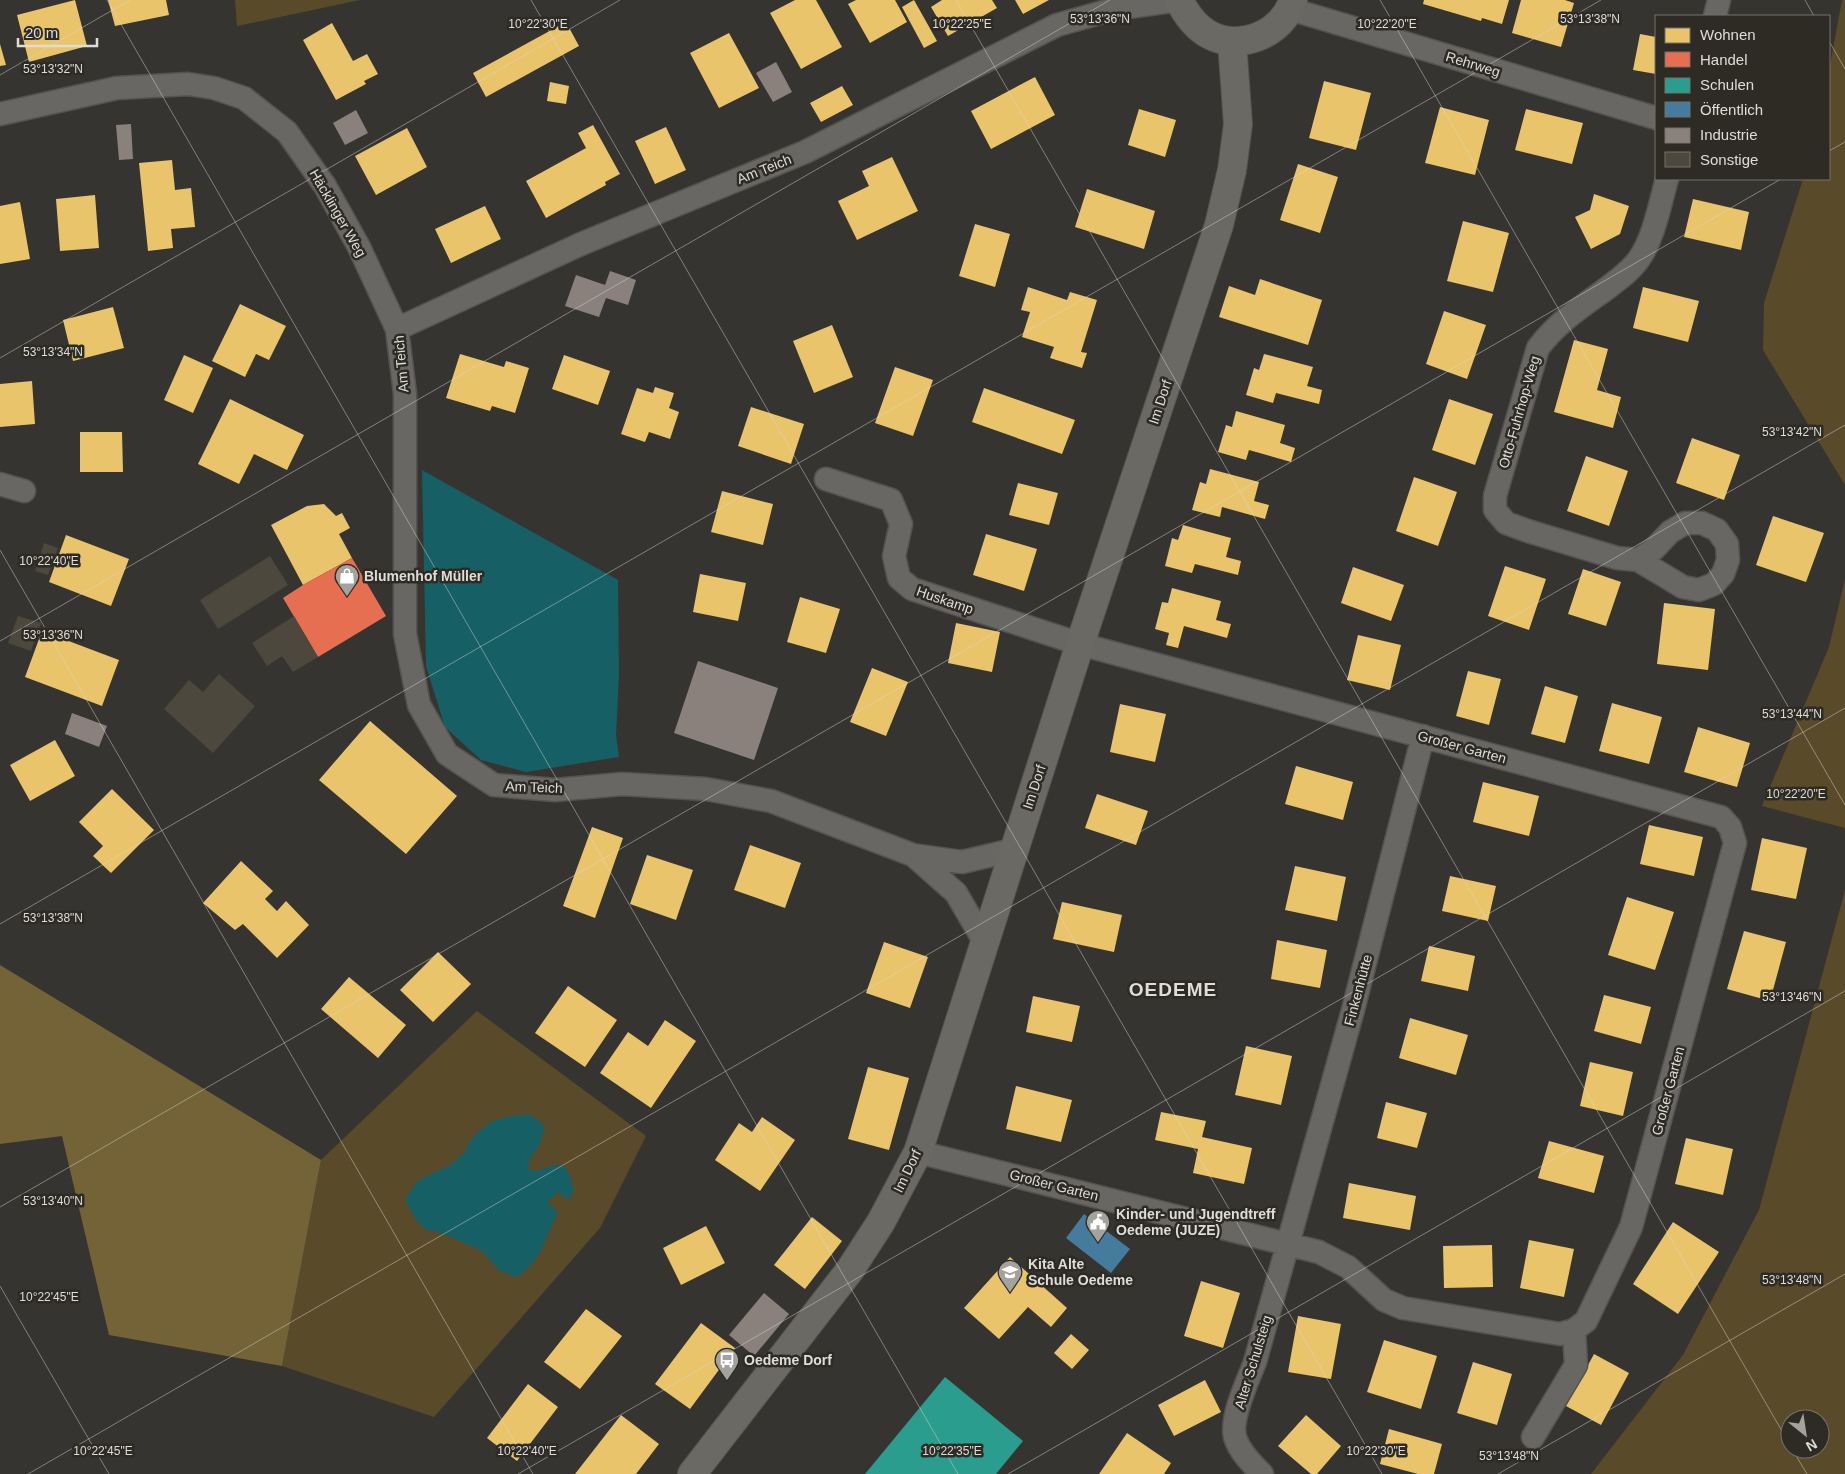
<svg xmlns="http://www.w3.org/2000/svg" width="1845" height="1474" viewBox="0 0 1845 1474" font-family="Arial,sans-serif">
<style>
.green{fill:#594b2a;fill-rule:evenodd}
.forest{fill:#736337}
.water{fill:#165f65}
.homes{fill:#e9c46a}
.shops{fill:#e76f51}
.schools{fill:#2a9d8f}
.public{fill:#457b9d}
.industry{fill:#8a817c}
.building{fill:#4c483d}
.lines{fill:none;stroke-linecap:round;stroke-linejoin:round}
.street-casing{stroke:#54534f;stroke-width:25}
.secondary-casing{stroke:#54534f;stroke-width:30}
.street{stroke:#686764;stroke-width:22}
.secondary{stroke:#6b6964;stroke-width:28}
.ticks{fill:none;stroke:#deddd8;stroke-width:1;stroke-opacity:0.45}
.labels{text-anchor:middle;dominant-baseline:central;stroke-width:5;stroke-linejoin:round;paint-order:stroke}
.street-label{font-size:14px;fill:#deddd8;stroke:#2e2b25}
.poi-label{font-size:14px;font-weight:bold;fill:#deddd8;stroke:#2e2b25;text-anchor:start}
.district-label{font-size:19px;font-weight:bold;letter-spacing:1px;fill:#deddd8;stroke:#2e2b25}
.ticks-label{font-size:12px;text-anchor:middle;fill:#deddd8;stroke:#2e2b25;stroke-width:5;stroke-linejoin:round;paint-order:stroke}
</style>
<rect width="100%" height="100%" fill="#363431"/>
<path class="green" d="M 235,0 L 360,0 L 237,26 Z
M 1842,0 L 1845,0 L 1845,485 L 1763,350 L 1764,303 L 1803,179 L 1829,179 L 1829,71 Z
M 1845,579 L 1845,828 L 1762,806 L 1829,647 Z
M 1845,890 L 1845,1474 L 1591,1474 L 1683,1355 L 1759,1210 ZM 1790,1419 L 1820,1419 L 1820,1449 L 1790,1449 Z
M 477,1011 L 646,1136 L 600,1228 L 434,1417 L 282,1366 L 321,1160 Z"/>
<path class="forest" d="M 0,965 L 321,1160 L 282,1366 L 109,1335 L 62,1136 L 0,1144 Z"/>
<path class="water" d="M 422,470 L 618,580 L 619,675 L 616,735 L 619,757 L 526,772 L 481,760 L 445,727 L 426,666 Z
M 518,1115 L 532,1115 L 545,1127 L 539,1146 L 529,1160 L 529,1170 C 546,1173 547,1162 564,1166 L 570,1176 L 574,1190 L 568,1200 L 558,1192 L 547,1202 L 558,1212 C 545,1237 543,1261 516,1277 L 500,1271 L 482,1251 L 444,1234 L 425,1229 L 416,1220 L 405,1200 L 417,1181 L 450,1165 L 465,1152 L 470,1141 L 478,1132 L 489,1123 L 502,1118 Z"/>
<path class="homes" d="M 75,0 L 87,46 L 29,62 L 17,15 Z
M 108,0 L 166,0 L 169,15 L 115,26 Z
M 795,0 L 816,0 L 842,47 L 801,69 L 770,13 Z
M 856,0 L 895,0 L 907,22 L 870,43 L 848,4 Z
M 914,0 L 937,41 L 924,48 L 902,7 Z
M 942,0 L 992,0 L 997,8 L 948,36 L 931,7 Z
M 1015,0 L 1049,0 L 1023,14 Z
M 1424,0 L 1509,0 L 1502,24 L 1482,18 L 1481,21 L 1423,4 Z
M 1521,0 L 1565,0 L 1574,3 L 1561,47 L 1512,33 Z
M 566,22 L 579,46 L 486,97 L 473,73 Z
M 332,23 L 353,61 L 367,54 L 378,74 L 364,81 L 366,84 L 336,100 L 303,40 Z
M 729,33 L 759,88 L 719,108 L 690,53 Z
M 1640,34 L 1656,37 L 1656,74 L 1633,70 Z
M 0,44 L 6,65 L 0,66 Z
M 1035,77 L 1055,115 L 991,149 L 971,111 Z
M 1324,81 L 1371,93 L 1356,150 L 1309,138 Z
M 550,82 L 569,86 L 566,104 L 547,101 Z
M 842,86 L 853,105 L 821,122 L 810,103 Z
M 1440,107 L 1489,120 L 1475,175 L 1425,163 Z
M 1139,109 L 1176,120 L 1165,157 L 1128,145 Z
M 1526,109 L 1583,123 L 1572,164 L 1515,150 Z
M 593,125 L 620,174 L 605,182 L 606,185 L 546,218 L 526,181 L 586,148 L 578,133 Z
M 666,127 L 686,170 L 655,184 L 635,141 Z
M 407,128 L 427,167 L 376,195 L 355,156 Z
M 892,157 L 918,211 L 857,240 L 838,201 L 869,186 L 862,171 Z
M 172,160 L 175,190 L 191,188 L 195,227 L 171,229 L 173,248 L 148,251 L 139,163 Z
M 1298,164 L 1338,177 L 1320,233 L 1280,220 Z
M 1087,189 L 1155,211 L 1144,249 L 1075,227 Z
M 1594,194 L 1629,206 L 1620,234 L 1591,249 L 1575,217 L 1590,210 Z
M 95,195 L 99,248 L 60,251 L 56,199 Z
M 1693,199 L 1749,212 L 1741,250 L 1684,237 Z
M 20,202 L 30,259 L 0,264 L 0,206 Z
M 485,206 L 501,239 L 451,263 L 435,229 Z
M 1463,221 L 1509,233 L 1493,292 L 1447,281 Z
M 975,224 L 1010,234 L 995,287 L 959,276 Z
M 1260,279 L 1322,300 L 1308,345 L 1219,317 L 1229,286 L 1255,295 Z
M 1028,287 L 1067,300 L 1070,292 L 1097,300 L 1081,352 L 1087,353 L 1082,368 L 1050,358 L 1054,347 L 1022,337 L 1030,312 L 1021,310 Z
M 1643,287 L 1699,301 L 1688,342 L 1633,328 Z
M 240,304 L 286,326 L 269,360 L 256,354 L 245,377 L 212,361 Z
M 113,307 L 124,348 L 73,361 L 63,320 Z
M 1444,311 L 1486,325 L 1467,379 L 1426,364 Z
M 832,325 L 853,377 L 814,393 L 793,341 Z
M 1574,340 L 1608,349 L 1597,390 L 1621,397 L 1613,428 L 1554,412 Z
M 460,354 L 504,367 L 506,361 L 529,368 L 515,413 L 492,406 L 490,411 L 446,398 Z
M 1264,354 L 1313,367 L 1307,386 L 1322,390 L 1319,404 L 1276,393 L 1273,403 L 1246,395 L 1254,368 L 1259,370 Z
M 184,355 L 213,368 L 193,413 L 164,400 Z
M 564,355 L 610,371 L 598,405 L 552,389 Z
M 895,367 L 933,380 L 913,436 L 875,423 Z
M 32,381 L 35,424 L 0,427 L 0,384 Z
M 655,387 L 674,393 L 669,408 L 679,412 L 670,439 L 649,432 L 645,442 L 621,434 L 637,388 L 653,393 Z
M 984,388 L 1075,420 L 1062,454 L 972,422 Z
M 230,399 L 304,435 L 287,470 L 254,454 L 239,484 L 198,464 Z
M 1449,399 L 1493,414 L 1475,465 L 1432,450 Z
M 751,407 L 804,424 L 791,464 L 738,446 Z
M 1236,411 L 1285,425 L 1280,443 L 1295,448 L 1291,462 L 1249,450 L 1246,460 L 1218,452 L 1226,425 L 1232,427 Z
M 80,432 L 122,432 L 123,472 L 80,472 Z
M 1692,438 L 1740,455 L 1724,500 L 1676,483 Z
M 1586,456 L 1628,471 L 1609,526 L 1567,511 Z
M 1210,469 L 1259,482 L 1254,501 L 1269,505 L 1265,519 L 1222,507 L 1220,517 L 1192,510 L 1200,482 L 1206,484 Z
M 1414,477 L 1457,492 L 1438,546 L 1396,531 Z
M 1018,483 L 1058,493 L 1049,525 L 1009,515 Z
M 722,491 L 773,504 L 763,545 L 711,532 Z
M 324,504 L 336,516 L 342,513 L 350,528 L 339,534 L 352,558 L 303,585 L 271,525 L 307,506 Z
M 1773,516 L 1824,533 L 1806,582 L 1756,565 Z
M 1183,525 L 1231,538 L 1226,557 L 1241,561 L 1238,575 L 1195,564 L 1192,573 L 1165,566 L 1172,538 L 1178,540 Z
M 986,534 L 1037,549 L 1024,591 L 973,575 Z
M 66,535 L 129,559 L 111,606 L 49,582 Z
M 1505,566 L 1546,579 L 1529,630 L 1488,616 Z
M 1353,567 L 1404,585 L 1391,621 L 1341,603 Z
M 1583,569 L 1621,582 L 1606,626 L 1568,614 Z
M 700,574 L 746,583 L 738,621 L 693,612 Z
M 1172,588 L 1221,601 L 1216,620 L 1231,624 L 1227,638 L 1184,626 L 1178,648 L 1166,645 L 1169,633 L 1155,629 L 1162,602 L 1168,603 Z
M 800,597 L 840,609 L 826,653 L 787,642 Z
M 1664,603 L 1715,609 L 1708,670 L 1657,664 Z
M 956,623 L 1000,632 L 992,672 L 948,663 Z
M 42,631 L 119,660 L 102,706 L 25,677 Z
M 1358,635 L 1401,645 L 1390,690 L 1347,680 Z
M 872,668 L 908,682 L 886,736 L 850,722 Z
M 1468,671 L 1501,679 L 1489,725 L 1456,716 Z
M 1545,686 L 1578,696 L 1565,743 L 1531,734 Z
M 1612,703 L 1662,717 L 1649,764 L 1599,751 Z
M 1120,704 L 1166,714 L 1155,762 L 1110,752 Z
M 370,721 L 457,796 L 406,854 L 319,780 Z
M 1698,727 L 1750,743 L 1737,787 L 1684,772 Z
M 55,740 L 75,776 L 30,801 L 10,765 Z
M 1296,766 L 1353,782 L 1343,820 L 1285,804 Z
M 1483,782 L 1539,796 L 1529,836 L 1473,822 Z
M 112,789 L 154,830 L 111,873 L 93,856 L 103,846 L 79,822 Z
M 1097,794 L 1148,811 L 1136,845 L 1085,828 Z
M 1649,825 L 1703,837 L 1694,876 L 1640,864 Z
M 592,827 L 623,838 L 595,918 L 563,906 Z
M 1762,838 L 1807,848 L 1796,899 L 1751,890 Z
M 750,845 L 801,863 L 785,908 L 734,890 Z
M 647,855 L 693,870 L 676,920 L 630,904 Z
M 241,861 L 273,891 L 265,899 L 277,911 L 286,901 L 309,925 L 277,958 L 243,924 L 235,930 L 203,903 Z
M 1295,866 L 1346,877 L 1337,921 L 1285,910 Z
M 1450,876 L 1496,886 L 1488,921 L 1442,911 Z
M 1627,897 L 1674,912 L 1655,970 L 1608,955 Z
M 1062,902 L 1122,915 L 1114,952 L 1053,939 Z
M 1744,931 L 1786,942 L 1770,1001 L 1727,989 Z
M 1277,940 L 1327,950 L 1320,988 L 1271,979 Z
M 884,942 L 928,957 L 910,1008 L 866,993 Z
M 1429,946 L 1475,956 L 1468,991 L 1421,981 Z
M 438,952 L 471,984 L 433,1022 L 400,990 Z
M 349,977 L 406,1025 L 378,1058 L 321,1009 Z
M 568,986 L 617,1020 L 585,1067 L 535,1033 Z
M 1604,995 L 1651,1007 L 1641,1044 L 1594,1031 Z
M 1033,996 L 1080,1006 L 1072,1042 L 1026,1032 Z
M 1410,1018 L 1468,1035 L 1456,1075 L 1399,1058 Z
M 665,1020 L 696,1041 L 651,1108 L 600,1073 L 628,1032 L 648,1046 Z
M 1246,1046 L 1292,1056 L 1281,1105 L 1235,1095 Z
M 1590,1062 L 1633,1072 L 1623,1116 L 1580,1106 Z
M 868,1067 L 909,1078 L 889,1150 L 848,1139 Z
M 1016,1086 L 1072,1100 L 1061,1142 L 1006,1129 Z
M 1386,1102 L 1427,1113 L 1417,1148 L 1377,1138 Z
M 1161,1112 L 1206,1121 L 1202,1137 L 1252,1148 L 1244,1184 L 1193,1173 L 1198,1149 L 1155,1140 Z
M 762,1117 L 795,1140 L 760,1191 L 715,1160 L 739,1123 L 752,1132 Z
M 1686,1138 L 1733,1149 L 1723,1195 L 1675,1184 Z
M 1549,1141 L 1604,1156 L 1594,1193 L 1538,1178 Z
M 1349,1183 L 1416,1196 L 1410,1230 L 1343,1218 Z
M 812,1217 L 842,1241 L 805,1289 L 774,1265 Z
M 1673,1222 L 1719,1252 L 1678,1314 L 1633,1284 Z
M 706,1226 L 725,1263 L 681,1285 L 663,1248 Z
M 1529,1240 L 1574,1249 L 1564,1297 L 1520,1288 Z
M 1492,1245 L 1493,1287 L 1444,1288 L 1443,1246 Z
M 1010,1257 L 1067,1308 L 1051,1327 L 1028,1307 L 999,1339 L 964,1308 Z
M 1201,1281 L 1240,1293 L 1223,1348 L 1184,1336 Z
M 586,1309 L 622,1336 L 580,1389 L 544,1362 Z
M 1298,1316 L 1341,1324 L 1331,1379 L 1288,1372 Z
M 701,1323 L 735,1348 L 690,1409 L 655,1384 Z
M 1071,1334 L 1089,1350 L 1072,1369 L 1054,1353 Z
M 1384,1340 L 1437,1356 L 1421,1409 L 1367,1392 Z
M 1594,1354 L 1629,1373 L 1601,1425 L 1566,1406 Z
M 1473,1362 L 1512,1374 L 1497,1425 L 1457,1413 Z
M 1205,1380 L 1221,1412 L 1174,1436 L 1158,1405 Z
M 528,1384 L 558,1407 L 517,1461 L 487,1438 Z
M 621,1415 L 659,1444 L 636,1474 L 575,1474 Z
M 1306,1415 L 1341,1446 L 1317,1474 L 1311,1474 L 1278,1446 Z
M 1389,1429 L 1442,1444 L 1434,1474 L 1418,1474 L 1380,1464 Z
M 1127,1433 L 1171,1463 L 1164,1474 L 1099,1474 Z"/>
<path class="shops" d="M 352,558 L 386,616 L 318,657 L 283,598 L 303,585 Z"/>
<path class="schools" d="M 945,1377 L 1023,1441 L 996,1474 L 865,1474 Z"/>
<path class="public" d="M 1084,1214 L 1130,1249 L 1111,1273 L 1066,1238 Z"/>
<path class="industry" d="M 776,62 L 792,92 L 773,102 L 756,73 Z
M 356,110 L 368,133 L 345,145 L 333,123 Z
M 131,124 L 133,159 L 119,160 L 116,125 Z
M 610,271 L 636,280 L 628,305 L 606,298 L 599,317 L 565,306 L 576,275 L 605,285 Z
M 698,661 L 778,688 L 754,760 L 674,733 Z
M 72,713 L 107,726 L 99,747 L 65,734 Z
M 764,1293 L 789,1314 L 754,1356 L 729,1335 Z"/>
<path class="building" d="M 44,543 L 58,548 L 48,575 L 35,571 Z
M 270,556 L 288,585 L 218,629 L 200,600 Z
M 18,616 L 41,623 L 31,651 L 8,643 Z
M 294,616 L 318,657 L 293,672 L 282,656 L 267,666 L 252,643 Z
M 219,674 L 255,706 L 213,753 L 164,709 L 189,680 L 203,692 Z"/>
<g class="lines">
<g class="street-casing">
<path id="street" d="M 1290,9 L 1656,118
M 1715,16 L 1719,0
M 0,114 L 117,88 L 188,84 L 214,88 L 244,98 L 287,132 L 325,186 L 359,247 L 397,329 L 405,394 L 405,634 L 419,705 L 447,754 L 494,785 L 555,790 L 622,784 L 706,789 L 771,801 L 913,855 L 962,862 L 1013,850
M 397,329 L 581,244 L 805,152 L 1057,25 L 1114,9 L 1179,0
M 826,479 L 891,500 L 901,524 L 894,556 L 899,578 L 912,589 L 1080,644 L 1721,817 L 1730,827 L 1735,843 L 1631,1227 L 1586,1321 L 1574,1330 L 1560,1334 L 1403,1308 L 1384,1300 L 1348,1267 L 1319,1252 L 918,1152
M 0,484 L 24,491
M 1638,560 L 1654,549 L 1670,532 L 1685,523 L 1702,523 L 1717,530 L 1727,544 L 1728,560 L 1723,574 L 1714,584 L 1699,590 L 1683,587 L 1638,560 L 1617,558 L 1528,531 L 1506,523 L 1495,510 L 1495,496 L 1538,348 C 1556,324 1578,309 1602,292 C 1615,282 1630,272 1639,259 C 1654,238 1660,203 1667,179
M 913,855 L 956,893 L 984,941
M 1533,1437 L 1576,1365 L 1574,1330
M 1262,1474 C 1252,1464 1239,1451 1235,1437 C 1230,1418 1248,1380 1255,1362 L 1353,1010 L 1423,736"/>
</g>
<g class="secondary-casing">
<path id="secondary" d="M 1179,0 C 1186,14 1194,26 1208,34 C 1239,52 1283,34 1293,0
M 692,1474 L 850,1270 L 881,1222 L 918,1152 L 1080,644 L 1219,225 L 1232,170 L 1238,124 L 1232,42"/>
</g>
<use href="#street" class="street"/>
<use href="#secondary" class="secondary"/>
</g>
<path class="ticks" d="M 107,0 L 958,1474M 531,0 L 1382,1474M 956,0 L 1790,1445M 1380,0 L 1845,805M 1805,0 L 1814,16M 1829,41 L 1845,69M 0,75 L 130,0M 1829,151 L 1845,142M 0,358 L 620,0M 0,550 L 533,1474M 0,641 L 1110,0M 0,924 L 1601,0M 0,1207 L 1781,179M 0,1286 L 109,1474M 1792,1449 L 1807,1474M 28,1474 L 1845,425M 518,1474 L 1845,708M 1008,1474 L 1845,991M 1498,1474 L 1845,1274"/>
<defs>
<g id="shop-pin" transform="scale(1.25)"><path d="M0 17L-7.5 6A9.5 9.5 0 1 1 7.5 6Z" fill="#a3a29e" stroke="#2e2b25"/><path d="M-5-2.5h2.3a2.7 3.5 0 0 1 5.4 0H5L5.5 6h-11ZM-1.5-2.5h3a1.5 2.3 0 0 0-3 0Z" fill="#fff"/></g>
<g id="civic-pin" transform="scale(1.25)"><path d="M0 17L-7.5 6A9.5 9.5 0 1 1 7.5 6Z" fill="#a3a29e" stroke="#2e2b25"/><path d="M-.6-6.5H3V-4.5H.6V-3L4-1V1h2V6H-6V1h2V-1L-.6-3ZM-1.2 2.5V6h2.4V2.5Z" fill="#fff"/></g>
<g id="school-pin" transform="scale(1.25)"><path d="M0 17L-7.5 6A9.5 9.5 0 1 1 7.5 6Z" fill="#a3a29e" stroke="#2e2b25"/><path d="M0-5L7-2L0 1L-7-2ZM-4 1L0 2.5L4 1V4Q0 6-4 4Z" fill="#fff"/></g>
<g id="bus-pin" transform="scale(1.25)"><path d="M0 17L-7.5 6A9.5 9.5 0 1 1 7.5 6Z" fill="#a3a29e" stroke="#2e2b25"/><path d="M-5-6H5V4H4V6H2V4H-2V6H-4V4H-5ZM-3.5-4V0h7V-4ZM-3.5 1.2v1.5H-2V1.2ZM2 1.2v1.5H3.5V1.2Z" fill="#fff"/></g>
</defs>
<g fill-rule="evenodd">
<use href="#shop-pin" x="347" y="576"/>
<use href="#civic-pin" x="1098" y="1222"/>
<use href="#school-pin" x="1010" y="1272"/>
<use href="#bus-pin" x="727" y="1360"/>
</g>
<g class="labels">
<g class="street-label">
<text transform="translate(1473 64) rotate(17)">Rehrweg</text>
<text transform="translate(764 169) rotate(-22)">Am Teich</text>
<text transform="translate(338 213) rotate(60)">Häcklinger Weg</text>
<text transform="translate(401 364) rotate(-95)">Am Teich</text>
<text transform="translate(1160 402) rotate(-72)">Im Dorf</text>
<text transform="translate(1519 412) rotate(-74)">Otto-Fuhrhop-Weg</text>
<text transform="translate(945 600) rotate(19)">Huskamp</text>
<text transform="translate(1462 747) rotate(15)">Großer Garten</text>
<text transform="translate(534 787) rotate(2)">Am Teich</text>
<text transform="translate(1034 787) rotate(-72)">Im Dorf</text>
<text transform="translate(1358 990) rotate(-75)">Finkenhütte</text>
<text transform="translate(1668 1091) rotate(-75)">Großer Garten</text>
<text transform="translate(907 1171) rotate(-64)">Im Dorf</text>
<text transform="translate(1054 1185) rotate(14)">Großer Garten</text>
<text transform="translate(1253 1362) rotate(-73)">Alter Schulsteig</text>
</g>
<g class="poi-label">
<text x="364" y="576">Blumenhof Müller</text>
<text x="1116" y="1214">Kinder- und Jugendtreff<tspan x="1116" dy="16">Oedeme (JUZE)</tspan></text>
<text x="1028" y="1264">Kita Alte<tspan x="1028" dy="16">Schule Oedeme</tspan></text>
<text x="744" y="1360">Oedeme Dorf</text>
</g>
<g class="district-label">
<text x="1173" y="989">OEDEME</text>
</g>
</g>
<g class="ticks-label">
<text x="1100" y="23">53°13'36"N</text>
<text x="1590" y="23">53°13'38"N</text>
<text x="538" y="28">10°22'30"E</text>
<text x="962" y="28">10°22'25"E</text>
<text x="1387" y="28">10°22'20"E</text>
<text x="53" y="73">53°13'32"N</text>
<text x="53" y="356">53°13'34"N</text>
<text x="1792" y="436">53°13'42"N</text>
<text x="49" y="565">10°22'40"E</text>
<text x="53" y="639">53°13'36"N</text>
<text x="1792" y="718">53°13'44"N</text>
<text x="1796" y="798">10°22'20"E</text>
<text x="53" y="922">53°13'38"N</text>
<text x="1792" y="1001">53°13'46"N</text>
<text x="53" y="1205">53°13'40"N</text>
<text x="1792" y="1284">53°13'48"N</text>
<text x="49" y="1301">10°22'45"E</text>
<text x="103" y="1455">10°22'45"E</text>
<text x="527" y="1455">10°22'40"E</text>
<text x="952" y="1455">10°22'35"E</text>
<text x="1376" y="1455">10°22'30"E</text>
<text x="1509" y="1460">53°13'48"N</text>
</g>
<rect x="1655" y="15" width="175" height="165" fill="#2e2b25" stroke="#74726d"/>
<rect x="1665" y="28" width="25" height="15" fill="#e9c46a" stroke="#74726d"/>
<text x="1700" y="40" font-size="15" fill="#deddd8">Wohnen</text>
<rect x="1665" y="52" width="25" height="15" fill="#e76f51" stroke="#74726d"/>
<text x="1700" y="65" font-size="15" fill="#deddd8">Handel</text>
<rect x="1665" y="78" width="25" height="15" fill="#2a9d8f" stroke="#74726d"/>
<text x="1700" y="90" font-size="15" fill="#deddd8">Schulen</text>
<rect x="1665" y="102" width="25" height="15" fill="#457b9d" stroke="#74726d"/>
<text x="1700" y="115" font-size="15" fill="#deddd8">Öffentlich</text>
<rect x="1665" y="128" width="25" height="15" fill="#8a817c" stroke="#74726d"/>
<text x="1700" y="140" font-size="15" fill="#deddd8">Industrie</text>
<rect x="1665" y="152" width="25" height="15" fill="#4c483d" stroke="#74726d"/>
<text x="1700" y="165" font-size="15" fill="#deddd8">Sonstige</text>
<g transform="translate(1805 1434) rotate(150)"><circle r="24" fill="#2e2b25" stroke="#74726d"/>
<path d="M0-4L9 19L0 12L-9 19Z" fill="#a3a29e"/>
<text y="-8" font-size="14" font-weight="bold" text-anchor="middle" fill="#deddd8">N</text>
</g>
<path d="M18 38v8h79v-8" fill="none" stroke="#deddd8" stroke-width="2.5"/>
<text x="25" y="38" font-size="15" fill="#deddd8" stroke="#2e2b25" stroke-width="4" paint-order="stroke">20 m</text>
</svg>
